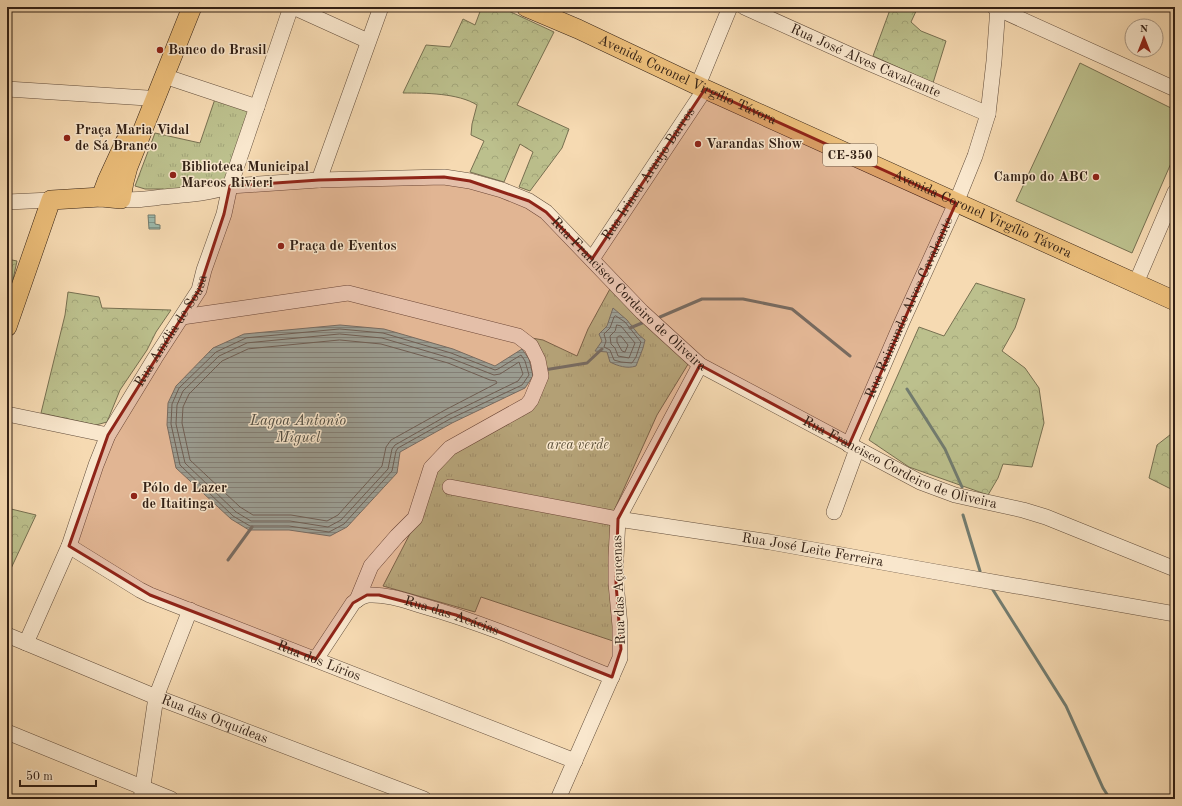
<svg xmlns="http://www.w3.org/2000/svg" width="1182" height="806" viewBox="0 0 1182 806" font-family="'Old Standard TT',serif">
<style>
.grass{fill:#bcc08d;stroke:#777051}
.forest{fill:url(#forest-crowns);stroke:#777051}
.park{fill:url(#park-tufts);stroke:#777051}
.water{fill:url(#water-rules);stroke:#727c70}
.lines{fill:none;stroke-linecap:round;stroke-linejoin:round}
.shore{stroke:#686d61;stroke-width:1}
.stream{stroke:#727c70;stroke-width:3}
.minor-casing{stroke:#634e3c;stroke-width:16}
.major-casing{stroke:#322015;stroke-width:20}
.minor{stroke:#f9e7cd;stroke-width:15}
.major{stroke:#ebbd79;stroke-width:19}
.marked{fill:#8f2418;fill-opacity:0.2;stroke:#8f2418;stroke-width:3;stroke-linejoin:round}
.poi-dot{fill:#8f2418;stroke:#f9e7cd;stroke-width:1.5}
.labels{text-anchor:middle;dominant-baseline:central;stroke-width:3;stroke-linejoin:round;paint-order:stroke}
.shield{fill:#f9e7cd;stroke:#6e5c4c;stroke-width:1}
.shield-label{font-size:13px;font-weight:bold;fill:#322015}
.poi-label{font-size:14px;font-weight:bold;fill:#322015;stroke:#f9e7cd;text-anchor:start}
.street-label{font-size:14px;fill:#322015;stroke:#f9e7cd}
.park-label{font-size:14px;font-style:italic;fill:#5b5039;stroke:#f9e7cd}
.water-label{font-size:15px;font-style:italic;fill:#524e43;stroke:#f9e7cd}
</style>
<defs>
<pattern id="forest-crowns" width="20" height="18" patternUnits="userSpaceOnUse"><rect width="20" height="18" fill="#bcc08d"/><path d="M2 6a3 3 0 1 1 6 0M12 15a3 3 0 1 1 6 0" fill="none" stroke="#a2a579"/></pattern>
<pattern id="park-tufts" width="24" height="20" patternUnits="userSpaceOnUse"><rect width="24" height="20" fill="#bcc08d"/><path d="M3 7l-1-3M5 7V3M7 7l1-3M15 17l-1-3M17 17v-4M19 17l1-3" fill="none" stroke="#a2a579"/></pattern>
<pattern id="water-rules" width="6" height="5" patternUnits="userSpaceOnUse"><rect width="6" height="5" fill="#9dbaad"/><path d="M0 2.5h6" fill="none" stroke="#81978c"/></pattern>
</defs>
<rect width="100%" height="100%" fill="#f6dab2"/>
<filter id="stains"><feTurbulence type="fractalNoise" baseFrequency=".005" numOctaves="4"/><feColorMatrix values="0 0 0 0 .2 0 0 0 0 .09 0 0 0 0 .02 0 0 0 .5 -.17"/></filter>
<radialGradient id="worn" r=".72"><stop offset=".6" stop-color="#630" stop-opacity="0"/><stop offset="1" stop-color="#630" stop-opacity=".3"/></radialGradient>
<path class="grass" d="M 1080,63 L 1175,110 L 1175,154 L 1132,253 L 1016,201 Z"/>
<path class="forest" d="M 478,7 L 500,7 L 554,32 L 517,105 L 569,129 L 562,148 L 530,191 L 519,187 L 533,152 L 520,144 L 504,182 L 470,172 L 484,141 L 471,135 L 472,124 L 477,105 C 458,93 425,93 403,93 L 426,45 L 450,47 L 463,19 L 475,25 L 481,9 Z
M 891,7 L 918,7 L 911,22 L 921,31 L 946,41 L 933,83 L 873,56 Z
M 7,259 L 17,261 L 7,307 Z
M 976,283 L 1025,299 L 1015,328 L 1002,351 L 1025,368 L 1039,388 L 1044,423 L 1032,467 L 1003,464 L 998,478 L 988,495 L 909,467 L 869,440 L 919,327 L 944,336 Z
M 68,292 L 99,297 L 102,308 L 171,310 L 156,332 L 147,350 L 120,390 L 107,422 L 96,425 L 41,413 L 65,315 Z
M 1175,431 L 1175,491 L 1149,478 L 1157,445 Z
M 7,508 L 36,515 L 7,577 Z"/>
<path class="park" d="M 216,96 L 249,109 L 228,181 L 174,194 L 163,189 L 145,189 L 135,186 L 155,133 L 200,143 Z
M 611,287 L 690,361 L 657,415 L 613,513 L 616,642 L 481,597 L 475,612 L 383,586 L 415,524 L 432,480 L 449,454 L 505,422 L 546,378 L 526,337 L 543,340 L 577,356 L 588,329 Z"/>
<path class="water" d="M 148,215 L 155,215 L 155,224 L 160,225 L 160,229 L 149,229 Z
M 613,308 L 627,320 L 639,335 L 645,340 L 643,348 L 636,366 C 627,369 618,366 610,362 L 607,352 L 595,351 L 602,341 L 599,334 L 607,326 Z
M 340,325 L 384,329 L 453,349 L 495,366 L 522,349 L 529,359 L 533,376 L 525,388 L 452,423 L 400,452 L 397,473 L 347,527 L 330,536 L 289,530 L 249,530 L 231,519 L 176,468 L 167,425 L 168,403 L 176,386 L 213,348 L 244,334 Z"/>
<g class="lines">
<path class="shore" d="M 616,316 L 625,322 L 641,342 L 636,357 L 632,363 L 621,362 L 614,360 L 610,350 L 604,347 L 606,341 L 604,334 L 610,328 L 614,317 Z
M 617,325 L 621,326 L 635,343 L 629,358 L 618,356 L 615,348 L 611,344 L 610,336 L 615,331 Z
M 340,329 L 383,333 L 451,353 L 495,370 L 498,369 L 521,355 L 525,361 L 529,375 L 522,385 L 450,419 L 398,448 L 396,451 L 392,471 L 344,524 L 329,532 L 289,526 L 250,526 L 233,516 L 180,465 L 171,424 L 172,404 L 179,388 L 216,352 L 246,338 Z
M 340,334 L 382,338 L 450,358 L 494,375 L 500,374 L 519,362 L 523,374 L 518,381 L 448,415 L 395,445 L 392,449 L 388,469 L 341,520 L 328,527 L 290,521 L 251,521 L 236,512 L 185,463 L 176,424 L 177,405 L 183,391 L 219,356 L 247,343 Z
M 619,336 L 621,336 L 628,345 L 625,352 L 622,351 L 617,342 L 617,338 Z
M 340,340 L 381,344 L 448,363 L 490,380 L 496,381 L 497,383 L 445,410 L 391,440 L 386,447 L 382,466 L 338,515 L 327,521 L 291,515 L 253,515 L 240,507 L 190,460 L 182,423 L 183,407 L 189,394 L 222,361 L 248,349 Z"/>
<path class="stream" d="M 660,317 L 702,299 L 743,299 L 792,309 L 850,356
M 630,328 L 642,323
M 544,370 L 587,363 L 602,349
M 907,389 L 945,449 L 962,487
M 963,515 L 980,571
M 228,560 L 252,527
M 993,590 L 1066,706 L 1103,788 L 1110,799"/>
<g class="minor-casing">
<g id="minor">
<path d="M 293,7 L 368,41"/>
<path id="s1" d="M 744,7 L 864,61 L 988,114"/>
<path d="M 994,7 L 1175,89"/>
<path d="M 164,76 L 257,107"/>
<path d="M 698,85 L 730,7"/>
<path d="M 7,89 L 147,98 L 154,100"/>
<path d="M 319,180 L 381,7"/>
<path id="s2" d="M 121,199 C 135,201 148,199 162,197 C 185,195 208,194 230,186 L 319,180 L 444,177 L 470,181 L 502,190 L 529,201 L 546,212 L 642,312 L 700,365 L 920,482 L 955,495 L 1023,510 L 1046,517 L 1175,569"/>
<path d="M 7,202 L 51,200"/>
<path id="s3" d="M 592,259 L 705,89"/>
<path d="M 1136,283 L 1175,192"/>
<path d="M 182,317 L 348,293 L 518,336 L 531,346 L 538,360 L 541,376 L 531,400 L 527,405 L 450,448 L 431,468 L 415,518 L 397,536 L 371,566 L 357,600"/>
<path d="M 7,414 L 108,435"/>
<path id="s4" d="M 849,445 L 902,322 L 956,203 L 975,156 L 988,114 L 994,61 L 998,7"/>
<path id="s5" d="M 450,487 L 618,519 L 770,542 L 931,571 L 1175,614"/>
<path d="M 834,512 L 857,449"/>
<path id="s6" d="M 69,546 L 140,590 L 150,595 L 575,761"/>
<path id="s7" d="M 7,635 L 156,697 L 424,799"/>
<path id="s8" d="M 26,643 L 69,546 L 96,465 L 108,435 L 155,358 L 199,290 L 204,270 L 224,214 L 230,186 L 291,7"/>
<path id="s9" d="M 316,659 L 353,603 C 358,599 363,595 369,595 C 387,594 406,601 423,606 C 487,624 550,652 612,677"/>
<path d="M 7,732 L 171,799"/>
<path d="M 141,799 L 156,697 L 190,610"/>
<path d="M 558,799 L 620,658 L 620,626 L 616,583 L 616,557 L 618,519 L 700,365"/>
</g>
</g>
<g class="major-casing">
<g id="major">
<path id="s10" d="M 526,7 L 578,29 L 705,89 L 1175,301"/>
<path d="M 101,197 L 107,181 L 125,142"/>
<path d="M 7,327 L 51,200 L 101,197 L 121,199 L 124,182 L 128,167 L 192,7"/>
</g>
</g>
<use href="#minor" class="minor"/>
<use href="#major" class="major"/>
</g>
<path class="marked" d="M 705,89 L 956,203 L 849,445 L 700,365 L 618,519 L 616,583 L 621,649 L 612,677 L 456,615 L 379,595 L 367,595 L 353,603 L 316,659 L 150,595 L 69,546 L 108,435 L 199,290 L 224,214 L 230,186 L 319,180 L 444,177 L 470,181 L 529,201 L 546,212 L 592,259 Z"/>
<g class="poi-dot">
<circle cx="160" cy="50" r="4"/>
<circle cx="67" cy="138" r="4"/>
<circle cx="698" cy="144" r="4"/>
<circle cx="173" cy="175" r="4"/>
<circle cx="1096" cy="177" r="4"/>
<circle cx="281" cy="246" r="4"/>
<circle cx="134" cy="496" r="4"/>
</g>
<g class="labels">
<rect class="shield" x="823" y="144" width="54" height="22" rx="3"/>
<g class="shield-label">
<text x="850" y="155">CE-350</text>
</g>
<g class="poi-label">
<text x="168" y="50">Banco do Brasil</text>
<text x="75" y="130">Praça Maria Vidal<tspan x="75" dy="16">de Sá Branco</tspan></text>
<text x="706" y="144">Varandas Show</text>
<text x="181" y="167">Biblioteca Municipal<tspan x="181" dy="16">Marcos Rivieri</tspan></text>
<text x="1088" y="177" text-anchor="end">Campo do ABC</text>
<text x="289" y="246">Praça de Eventos</text>
<text x="142" y="488">Pólo de Lazer<tspan x="142" dy="16">de Itaitinga</tspan></text>
</g>
<g class="street-label">
<text stroke="none"><textPath href="#s1" startOffset="133">Rua José Alves Cavalcante</textPath></text>
<text stroke="none"><textPath href="#s10" startOffset="177">Avenida Coronel Virgílio Távora</textPath></text>
<text stroke="none"><textPath href="#s3" startOffset="102">Rua Irineu Araujo Barros</textPath></text>
<text stroke="none"><textPath href="#s10" startOffset="501">Avenida Coronel Virgílio Távora</textPath></text>
<text stroke="none"><textPath href="#s2" startOffset="550">Rua Francisco Cordeiro de Oliveira</textPath></text>
<text stroke="none"><textPath href="#s4" startOffset="150">Rua Raimundo Alves Cavalcante</textPath></text>
<text stroke="none"><textPath href="#s8" startOffset="346">Rua Amélia de Sousa</textPath></text>
<text stroke="none"><textPath href="#s2" startOffset="874">Rua Francisco Cordeiro de Oliveira</textPath></text>
<text stroke="none"><textPath href="#s5" startOffset="368">Rua José Leite Ferreira</textPath></text>
<text transform="translate(619 590) rotate(-92)">Rua das Açucenas</text>
<text stroke="none"><textPath href="#s9" startOffset="171">Rua das Acácias</textPath></text>
<text stroke="none"><textPath href="#s6" startOffset="276">Rua dos Lírios</textPath></text>
<text stroke="none"><textPath href="#s7" startOffset="224">Rua das Orquídeas</textPath></text>
</g>
<g class="park-label">
<text x="578" y="445">area verde</text>
</g>
<g class="water-label">
<text x="298" y="421">Lagoa Antonio<tspan x="298" dy="17">Miguel</tspan></text>
</g>
</g>
<rect width="1182" height="806" fill="none" stroke="#f6dab2" stroke-width="24"/>
<rect x="8" y="8" width="1166" height="790" fill="none" stroke="#322015" stroke-width="2"/>
<rect x="12" y="12" width="1158" height="782" fill="none" stroke="#322015"/>
<g transform="translate(1144 38)"><circle r="19" fill="#f9e7cd" stroke="#a99783"/>
<path d="M0-3L7 15L0 10L-7 15Z" fill="#8f2418"/>
<text y="-6" font-size="11" font-weight="bold" text-anchor="middle" fill="#322015">N</text>
</g>
<path d="M20 780v6h76v-6" fill="none" stroke="#322015" stroke-width="2"/>
<text x="26" y="780" font-size="12" fill="#322015" stroke="#f9e7cd" stroke-width="3" paint-order="stroke">50 m</text>
<rect width="100%" height="100%" filter="url(#stains)"/>
<rect width="100%" height="100%" fill="url(#worn)"/>
</svg>
